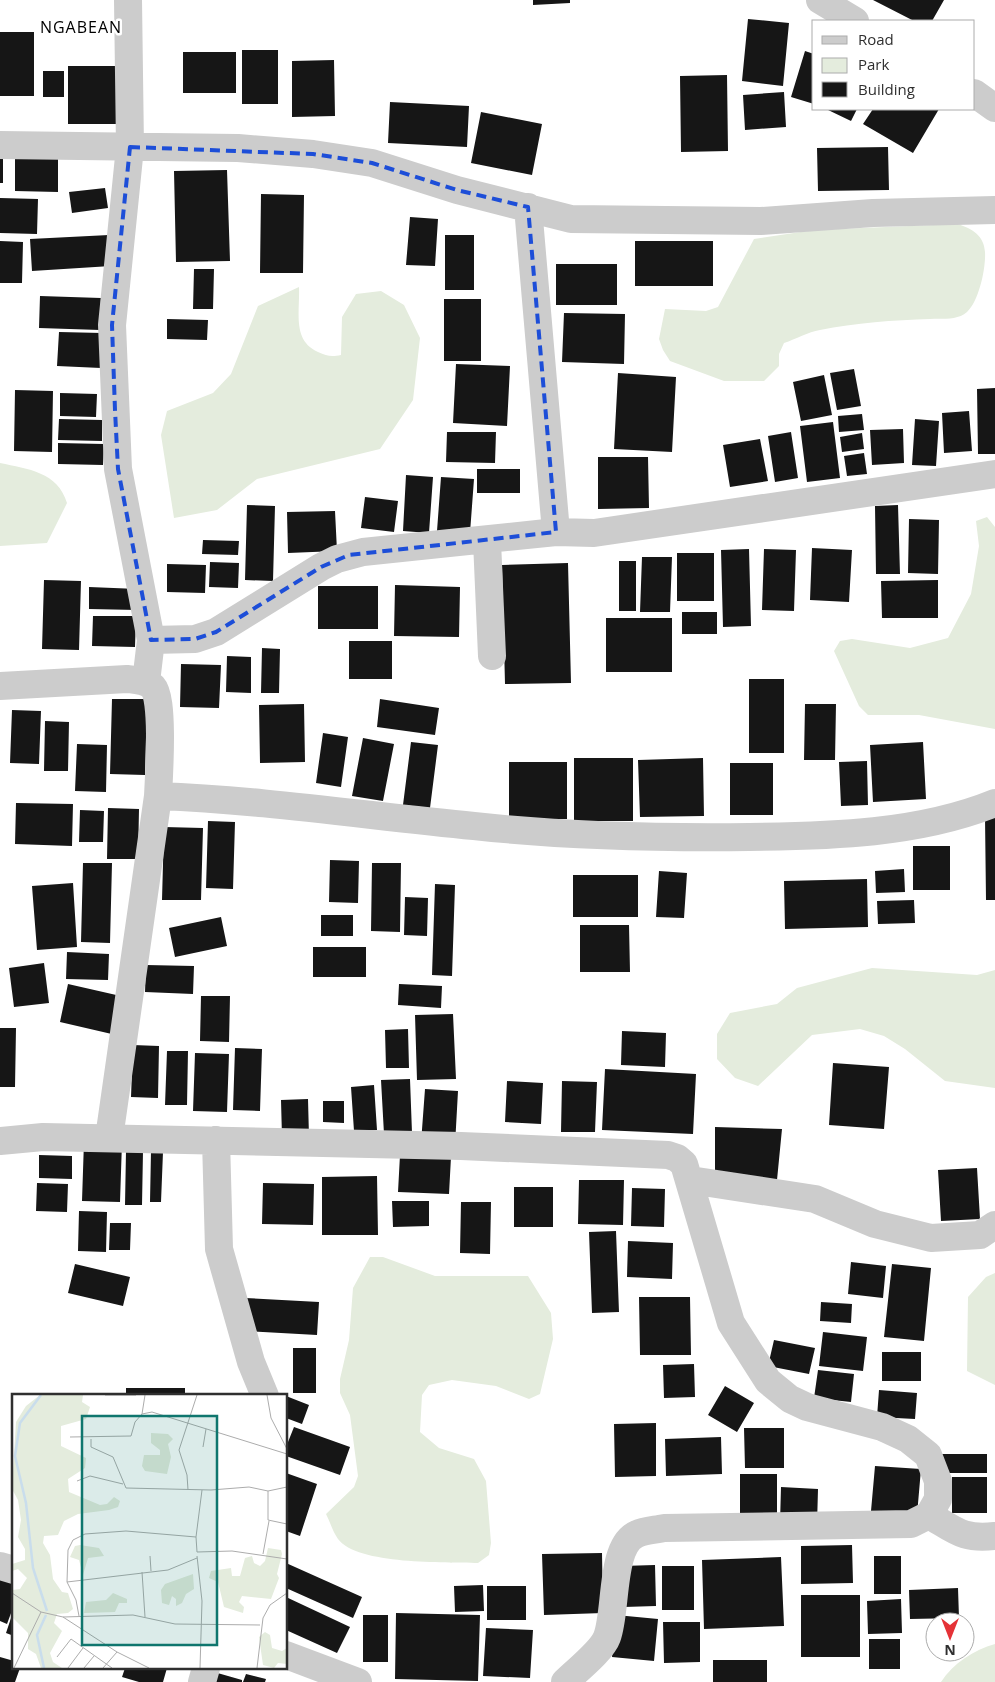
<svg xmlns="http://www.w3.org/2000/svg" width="995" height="1682" viewBox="0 0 995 1682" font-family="'Open Sans',sans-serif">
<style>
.green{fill:#e4ecdd}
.building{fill:#161616}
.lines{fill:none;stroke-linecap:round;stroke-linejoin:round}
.minor{stroke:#ccc;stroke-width:28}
.tertiary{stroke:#ccc;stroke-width:28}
.marked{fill:none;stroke:#1d4ed8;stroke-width:4;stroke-dasharray:10 6;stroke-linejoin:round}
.labels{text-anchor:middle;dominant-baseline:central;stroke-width:5;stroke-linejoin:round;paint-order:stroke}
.quarter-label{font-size:16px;letter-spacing:1px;fill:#000;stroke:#fff}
.inset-river{fill:none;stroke:#c9ddec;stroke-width:2.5}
.inset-road{fill:none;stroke:#acacac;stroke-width:1}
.view{fill:#0f766e;fill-opacity:0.15;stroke:#0f766e;stroke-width:2.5}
.inset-edge{fill:none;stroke:#2f2f2f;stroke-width:2.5}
</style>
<rect width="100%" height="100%" fill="#fff"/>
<path class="green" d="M 958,224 C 972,229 984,235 985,252 C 986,268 979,301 967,312 C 957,321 941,318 930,319 C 894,320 855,323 820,330 C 808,332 796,339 784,343 L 779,354 L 779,366 L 764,381 L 724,381 L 670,361 L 663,350 L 659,339 L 665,309 L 706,311 L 718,307 L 754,239 L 814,230 Z
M 299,287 C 300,313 292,340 318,352 C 327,356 331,357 341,355 L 342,317 L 356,294 L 381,291 L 404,305 L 420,338 L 413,400 L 380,449 L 257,479 L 217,510 L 174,518 L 161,435 L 167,411 L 213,393 L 231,374 L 258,306 Z
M 0,463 C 28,469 58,472 67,503 L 47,543 L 0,546 Z
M 987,517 L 995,527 L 995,729 L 919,715 L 868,715 L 859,706 L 834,651 L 840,641 L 852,639 L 910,648 L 948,638 L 971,594 L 979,546 L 976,521 Z
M 872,968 L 977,975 L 995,970 L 995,1088 L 945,1081 L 905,1049 L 884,1036 L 860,1029 L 812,1035 L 758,1086 L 735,1078 L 717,1059 L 717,1034 L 730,1013 L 777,1004 L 797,988 Z
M 370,1257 L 383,1257 L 435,1276 L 528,1276 L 551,1313 L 553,1339 L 540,1394 L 529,1399 L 496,1386 L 452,1380 L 429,1385 L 422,1395 L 420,1432 L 439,1448 L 474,1459 L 486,1481 L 491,1543 L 489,1555 L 478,1563 C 446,1562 357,1565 338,1539 C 333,1532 330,1522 326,1514 L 354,1487 L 358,1476 L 350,1415 L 340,1393 L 340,1379 L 349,1340 L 353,1288 Z
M 995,1273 L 995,1385 L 967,1371 L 968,1297 L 986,1277 Z
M 995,1644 L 995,1682 L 941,1682 C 953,1663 974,1650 995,1644 Z"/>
<path class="building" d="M 533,0 L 570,0 L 570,3 L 533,5 Z
M 873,0 L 944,0 L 932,21 L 914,21 Z
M 748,19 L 789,23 L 783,86 L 742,81 Z
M 0,32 L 34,32 L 34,96 L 0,96 Z
M 242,50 L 278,50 L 278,104 L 242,104 Z
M 805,51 L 814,54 L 814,104 L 791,97 Z
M 183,52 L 236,52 L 236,93 L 183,93 Z
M 334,60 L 335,116 L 292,117 L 292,61 Z
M 68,66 L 123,66 L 123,124 L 68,124 Z
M 43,71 L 64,71 L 64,97 L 43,97 Z
M 727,75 L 728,151 L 681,152 L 680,76 Z
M 784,92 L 786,127 L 745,130 L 743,95 Z
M 390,102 L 469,106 L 467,147 L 388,143 Z
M 826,109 L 857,109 L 851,121 Z
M 873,109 L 939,109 L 913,153 L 863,124 Z
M 481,112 L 542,124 L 532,175 L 471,163 Z
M 888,147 L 889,190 L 818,191 L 817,148 Z
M 15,157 L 58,158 L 58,192 L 15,191 Z
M 0,159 L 3,159 L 3,183 L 0,183 Z
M 227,170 L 230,261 L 176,262 L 174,171 Z
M 105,188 L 108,208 L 72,213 L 69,192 Z
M 261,194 L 304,195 L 303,273 L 260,273 Z
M 0,198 L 38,199 L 37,234 L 0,233 Z
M 410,217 L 438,219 L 435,266 L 406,265 Z
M 109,235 L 111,266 L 32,271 L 30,239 Z
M 445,235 L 474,235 L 474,290 L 445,290 Z
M 0,241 L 23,242 L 22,283 L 0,283 Z
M 635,241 L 713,241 L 713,286 L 635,286 Z
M 556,264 L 617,264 L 617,305 L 556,305 Z
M 194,269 L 214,269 L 213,309 L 193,309 Z
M 40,296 L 101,298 L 100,330 L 39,328 Z
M 444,299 L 481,299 L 481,361 L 444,361 Z
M 564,313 L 625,314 L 624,364 L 562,362 Z
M 167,319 L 208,320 L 207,340 L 167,339 Z
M 59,332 L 102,333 L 101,368 L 57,366 Z
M 456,364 L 510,366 L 507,426 L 453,423 Z
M 854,369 L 861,406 L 837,410 L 830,373 Z
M 618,373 L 676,377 L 672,452 L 614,449 Z
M 824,375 L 832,415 L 801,421 L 793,382 Z
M 995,388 L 995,454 L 978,454 L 977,389 Z
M 15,390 L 53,391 L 52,452 L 14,451 Z
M 60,393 L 97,394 L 96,417 L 60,416 Z
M 969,411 L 972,451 L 944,453 L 942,413 Z
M 862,414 L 864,430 L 839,432 L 838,416 Z
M 59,419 L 102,420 L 102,441 L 58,440 Z
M 915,419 L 939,421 L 936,466 L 912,465 Z
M 833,422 L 840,478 L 807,482 L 800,426 Z
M 903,429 L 904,463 L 872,465 L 870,430 Z
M 447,432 L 496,432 L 495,463 L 446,462 Z
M 791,432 L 798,478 L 775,482 L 768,436 Z
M 862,433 L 864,449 L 842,452 L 840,437 Z
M 760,439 L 768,481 L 730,487 L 723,445 Z
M 58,443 L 104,444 L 103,465 L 58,464 Z
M 864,453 L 867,474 L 847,476 L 844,456 Z
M 598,457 L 648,457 L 649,508 L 598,509 Z
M 477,469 L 520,469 L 520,493 L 477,493 Z
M 406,475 L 433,477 L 429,533 L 403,531 Z
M 441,477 L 474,479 L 470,533 L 437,531 Z
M 365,497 L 398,501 L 394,532 L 361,528 Z
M 247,505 L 275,506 L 273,581 L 245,580 Z
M 898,505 L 900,574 L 876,574 L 875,506 Z
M 335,511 L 337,551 L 288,553 L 287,512 Z
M 909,519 L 939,520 L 938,574 L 908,573 Z
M 203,540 L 239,541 L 238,555 L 202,554 Z
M 812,548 L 852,550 L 849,602 L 810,600 Z
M 749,549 L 751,626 L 723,627 L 721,550 Z
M 764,549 L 796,550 L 794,611 L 762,610 Z
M 677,553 L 714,553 L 714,601 L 677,601 Z
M 642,557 L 672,557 L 670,612 L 640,612 Z
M 619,561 L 636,561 L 636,611 L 619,611 Z
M 210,562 L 239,563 L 238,588 L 209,587 Z
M 568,563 L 571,683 L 505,684 L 502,565 Z
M 167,564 L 206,565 L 205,593 L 167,592 Z
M 44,580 L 81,581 L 79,650 L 42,649 Z
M 938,580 L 938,618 L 882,618 L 881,581 Z
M 395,585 L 460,587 L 459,637 L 394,636 Z
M 318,586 L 378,586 L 378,629 L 318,629 Z
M 89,587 L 138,589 L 137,610 L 89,609 Z
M 682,612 L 717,612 L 717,634 L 682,634 Z
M 93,616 L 136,616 L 135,647 L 92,646 Z
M 606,618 L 672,618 L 672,672 L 606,672 Z
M 349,641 L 392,641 L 392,679 L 349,679 Z
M 262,648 L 280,649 L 279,693 L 261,693 Z
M 227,656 L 251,657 L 251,693 L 226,692 Z
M 181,664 L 221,665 L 219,708 L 180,707 Z
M 749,679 L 784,679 L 784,753 L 749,753 Z
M 112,699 L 147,699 L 145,775 L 110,774 Z
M 380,699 L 439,708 L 435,735 L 377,727 Z
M 304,704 L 305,762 L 260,763 L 259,705 Z
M 805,704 L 836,704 L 835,760 L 804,760 Z
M 12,710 L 41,711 L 39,764 L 10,763 Z
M 45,721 L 69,722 L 68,771 L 44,771 Z
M 323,733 L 348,737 L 341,787 L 316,783 Z
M 363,738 L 394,744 L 383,801 L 352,796 Z
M 411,742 L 438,745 L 430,808 L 403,805 Z
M 923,742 L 926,799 L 873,802 L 870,745 Z
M 77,744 L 107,745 L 106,792 L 75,791 Z
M 574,758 L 633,758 L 633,821 L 574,821 Z
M 703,758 L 704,816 L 640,817 L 638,760 Z
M 867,761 L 868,805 L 841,806 L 839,762 Z
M 509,762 L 567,762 L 567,819 L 509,819 Z
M 730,763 L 773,763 L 773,815 L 730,815 Z
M 16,803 L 73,804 L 72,846 L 15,844 Z
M 108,808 L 139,809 L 138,859 L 107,859 Z
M 80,810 L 104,811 L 103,842 L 79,842 Z
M 985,817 L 995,817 L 995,900 L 986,900 Z
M 208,821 L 235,822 L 233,889 L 206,888 Z
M 164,827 L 203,828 L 201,900 L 162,900 Z
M 913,846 L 950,846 L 950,890 L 913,890 Z
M 330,860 L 359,861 L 358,903 L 329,902 Z
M 83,863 L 112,863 L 110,943 L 81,942 Z
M 372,863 L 401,863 L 400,932 L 371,931 Z
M 904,869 L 905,892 L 876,893 L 875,871 Z
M 659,871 L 687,873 L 684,918 L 656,917 Z
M 573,875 L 638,875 L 638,917 L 573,917 Z
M 867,879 L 868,927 L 785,929 L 784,881 Z
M 73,883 L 77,947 L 37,950 L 32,886 Z
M 435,884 L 455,885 L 452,976 L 432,975 Z
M 405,897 L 428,898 L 427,936 L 404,935 Z
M 914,900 L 915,923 L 878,924 L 877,901 Z
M 321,915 L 353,915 L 353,936 L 321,936 Z
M 221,917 L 227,946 L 175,957 L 169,928 Z
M 580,925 L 629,925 L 630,972 L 580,972 Z
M 313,947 L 366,947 L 366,977 L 313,977 Z
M 67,952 L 109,954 L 108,980 L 66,979 Z
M 44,963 L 49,1003 L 14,1007 L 9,968 Z
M 146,965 L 194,966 L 193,994 L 145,992 Z
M 68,984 L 125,997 L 116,1035 L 60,1022 Z
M 399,984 L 442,986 L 441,1008 L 398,1005 Z
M 201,996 L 230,996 L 229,1042 L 200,1041 Z
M 453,1014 L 456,1079 L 417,1080 L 415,1015 Z
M 0,1028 L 16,1028 L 15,1087 L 0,1087 Z
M 408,1029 L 409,1068 L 386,1068 L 385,1030 Z
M 622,1031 L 666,1033 L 665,1067 L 621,1065 Z
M 133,1045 L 159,1046 L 158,1098 L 131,1097 Z
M 235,1048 L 262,1049 L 260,1111 L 233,1110 Z
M 167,1051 L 188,1051 L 187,1105 L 165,1105 Z
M 195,1053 L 229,1054 L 227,1112 L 193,1111 Z
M 833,1063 L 889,1067 L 884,1129 L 829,1125 Z
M 605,1069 L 696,1074 L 693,1134 L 602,1130 Z
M 410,1079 L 412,1133 L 384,1134 L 381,1080 Z
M 507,1081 L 543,1083 L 541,1124 L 505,1122 Z
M 562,1081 L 597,1082 L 595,1132 L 561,1132 Z
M 374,1085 L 377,1130 L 354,1131 L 351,1087 Z
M 425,1089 L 458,1091 L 455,1145 L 421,1143 Z
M 308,1099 L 309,1137 L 282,1137 L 281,1100 Z
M 323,1101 L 344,1101 L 344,1123 L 323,1122 Z
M 715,1127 L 782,1129 L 777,1180 L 715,1176 Z
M 84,1141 L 122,1142 L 120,1202 L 82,1201 Z
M 126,1151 L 143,1151 L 142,1205 L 125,1205 Z
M 151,1151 L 163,1152 L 161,1202 L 150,1202 Z
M 39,1155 L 72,1156 L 72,1179 L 39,1178 Z
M 400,1155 L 451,1157 L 449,1194 L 398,1192 Z
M 977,1168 L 980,1219 L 941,1221 L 938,1170 Z
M 377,1176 L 378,1235 L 322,1235 L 322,1177 Z
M 579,1180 L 624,1180 L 623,1225 L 578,1224 Z
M 37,1183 L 68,1184 L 67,1212 L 36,1211 Z
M 263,1183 L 314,1184 L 313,1225 L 262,1224 Z
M 514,1187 L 553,1187 L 553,1227 L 514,1227 Z
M 632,1188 L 665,1189 L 664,1227 L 631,1226 Z
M 392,1201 L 429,1201 L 429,1226 L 393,1227 Z
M 461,1202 L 491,1202 L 490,1254 L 460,1253 Z
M 79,1211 L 107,1212 L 106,1252 L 78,1251 Z
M 110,1223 L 131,1223 L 130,1250 L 109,1250 Z
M 616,1231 L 619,1312 L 592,1313 L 589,1232 Z
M 628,1241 L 673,1243 L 672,1279 L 627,1277 Z
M 851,1262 L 886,1266 L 883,1298 L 848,1294 Z
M 75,1264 L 130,1277 L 123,1306 L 68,1293 Z
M 892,1264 L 931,1268 L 924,1341 L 884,1337 Z
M 639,1297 L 690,1297 L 691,1355 L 640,1355 Z
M 245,1298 L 319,1302 L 317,1335 L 243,1331 Z
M 821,1302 L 852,1304 L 851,1323 L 820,1321 Z
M 823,1332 L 867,1337 L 863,1371 L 819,1366 Z
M 774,1340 L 815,1348 L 809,1374 L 768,1366 Z
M 293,1348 L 316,1348 L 316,1393 L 293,1393 Z
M 882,1352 L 921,1352 L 921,1381 L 882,1381 Z
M 694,1364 L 695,1397 L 664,1398 L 663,1365 Z
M 818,1370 L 854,1374 L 851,1402 L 814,1398 Z
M 725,1386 L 754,1403 L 737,1432 L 708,1415 Z
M 126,1388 L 185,1388 L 185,1396 L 126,1396 Z
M 879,1390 L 917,1393 L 915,1419 L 877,1417 Z
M 286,1396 L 309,1405 L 302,1424 L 286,1418 Z
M 656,1423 L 656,1476 L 615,1477 L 614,1424 Z
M 294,1427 L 350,1447 L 340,1475 L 286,1456 L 286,1447 Z
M 744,1428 L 784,1428 L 784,1468 L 745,1468 Z
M 721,1437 L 722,1474 L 666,1476 L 665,1439 Z
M 942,1454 L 987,1454 L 987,1473 L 942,1473 Z
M 875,1466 L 921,1469 L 917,1515 L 871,1511 Z
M 286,1473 L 317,1484 L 300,1536 L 286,1531 Z
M 740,1474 L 777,1474 L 777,1515 L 740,1515 Z
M 952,1477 L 987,1477 L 987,1513 L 952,1513 Z
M 781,1487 L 818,1489 L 817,1525 L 780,1523 Z
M 852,1545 L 853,1583 L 801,1584 L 801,1546 Z
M 602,1553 L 603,1613 L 544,1615 L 542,1554 Z
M 874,1556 L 901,1556 L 901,1594 L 874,1594 Z
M 781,1557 L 784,1626 L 704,1629 L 702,1560 Z
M 286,1563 L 362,1597 L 353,1618 L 286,1588 Z
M 655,1565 L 656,1606 L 624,1607 L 622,1566 Z
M 662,1566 L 694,1566 L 694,1610 L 662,1610 Z
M 0,1572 L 14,1577 L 14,1605 L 7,1624 L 0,1621 Z
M 483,1585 L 484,1611 L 455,1612 L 454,1586 Z
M 487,1586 L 526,1586 L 526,1620 L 487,1620 Z
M 958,1588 L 959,1618 L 910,1619 L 909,1590 Z
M 801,1595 L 860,1595 L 860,1657 L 801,1657 Z
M 286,1597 L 350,1627 L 337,1653 L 286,1630 Z
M 901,1599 L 902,1633 L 868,1634 L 867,1601 Z
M 13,1612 L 14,1612 L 14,1636 L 6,1633 Z
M 396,1613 L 480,1615 L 478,1681 L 395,1679 Z
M 363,1615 L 388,1615 L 388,1662 L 363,1662 Z
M 616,1615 L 658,1619 L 654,1661 L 612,1657 Z
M 663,1622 L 700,1622 L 700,1662 L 664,1663 Z
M 486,1628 L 533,1630 L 530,1678 L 483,1676 Z
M 869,1639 L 900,1639 L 900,1669 L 869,1669 Z
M 0,1657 L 14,1661 L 14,1668 L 20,1668 L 15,1682 L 0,1682 Z
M 713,1660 L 767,1660 L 767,1682 L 713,1682 Z
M 125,1668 L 167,1668 L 163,1682 L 139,1682 L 122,1677 Z
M 207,1670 L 242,1680 L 242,1682 L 204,1682 Z
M 246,1674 L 266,1679 L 265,1682 L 243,1682 Z"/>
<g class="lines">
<path class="minor" d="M 128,0 L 130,147 L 112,325 L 118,469 L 151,640 L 146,682
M 0,145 L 238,148 L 313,154 L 372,163 L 457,190 L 571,219 L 761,221 L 873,213 L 995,210
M 528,207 L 556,532
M 487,541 L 492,656
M 151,640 L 195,639 L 216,632 L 321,567 L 337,559 L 363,552 L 556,532 L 594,533 L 995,474
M 0,686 L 127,679 C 135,680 146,680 153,687 C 164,699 159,776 158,796 C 264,800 369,816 474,826 C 564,836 658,838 749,837 C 830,836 919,834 995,803
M 109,1138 L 158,796
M 216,1140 L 219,1249 L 251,1362 L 265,1396
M 0,1141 L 43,1137 L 461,1146 L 668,1155 L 677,1158 L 684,1164 L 731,1323 L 768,1381 L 790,1399 L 807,1407 L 882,1427 L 908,1439 L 928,1455 L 938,1481 L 938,1499 L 929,1515 L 911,1524 L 664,1528 C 656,1530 645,1530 637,1534 C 610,1545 617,1611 607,1637 C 602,1651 576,1671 565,1682
M 690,1180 L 815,1199 L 875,1224 L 931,1238 L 980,1235 L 995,1225
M 929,1515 C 955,1530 963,1540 995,1536
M 0,1566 L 14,1570
M 286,1655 L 358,1682
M 202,1682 L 206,1668"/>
<path class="tertiary" d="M 820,0 L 855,21
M 974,93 L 995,108"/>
</g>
<path class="marked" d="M 130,147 L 313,154 L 372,163 L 457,190 L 528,207 L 556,532 L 349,555 L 321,567 L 216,632 L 195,639 L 151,640 L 118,469 L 115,410 L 112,325 Z"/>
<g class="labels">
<g class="quarter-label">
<text x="81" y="27">NGABEAN</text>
</g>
</g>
<g transform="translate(12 1394)">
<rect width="275" height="275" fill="#fff"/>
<path d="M 28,1 L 71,1 L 70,8 L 78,13 L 74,25 L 49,32 L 49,52 L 74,64 L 73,74 L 56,85 L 57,98 L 88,111 L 95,110 L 102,103 L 108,107 L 106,113 L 97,116 L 66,120 L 52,127 L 46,141 L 32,142 L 31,149 L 38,161 L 41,185 L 50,198 L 56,199 L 61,215 L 56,219 L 45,220 L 42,229 L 50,237 L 38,259 L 41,268 L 50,274 L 29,274 L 24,260 L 16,255 L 16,239 L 0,223 L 0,196 L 8,195 L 15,184 L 6,175 L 0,177 L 0,170 L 13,166 L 13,155 L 6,143 L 9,126 L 6,106 L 0,95 L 4,28 L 14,12 ZM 139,39 L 156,40 L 161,45 L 156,50 L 159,63 L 155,80 L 133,77 L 130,72 L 132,61 L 148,61 L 148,56 L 139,49 ZM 68,151 L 87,154 L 92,162 L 76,164 L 71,181 L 67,166 L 58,163 L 63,152 ZM 256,154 L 269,156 L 270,160 L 265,180 L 267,184 L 259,205 L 230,202 L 227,208 L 232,213 L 231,219 L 212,213 L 206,188 L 197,184 L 199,177 L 219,174 L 220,182 L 228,182 L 233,164 L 240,162 L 242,169 L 248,172 L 253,167 ZM 181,180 L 182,195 L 174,200 L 170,209 L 164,212 L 164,205 L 160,202 L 157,211 L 150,209 L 149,196 L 153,190 ZM 101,199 L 115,205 L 115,209 L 107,209 L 103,218 L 72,219 L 74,208 L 94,206 ZM 253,238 L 258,241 L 260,254 L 270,257 L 275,254 L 275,270 L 266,269 L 262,274 L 251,271 L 247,243 Z" fill="#e4ecdd"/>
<path class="inset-river" d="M 29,1 L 8,29 L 3,62 L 14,109 L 21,174 L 35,217M 32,274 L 25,241 L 34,221"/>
<path class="inset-road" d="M 93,1 L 124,1M 255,1 L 259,24 L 275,55M 130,20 L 133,1M 58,43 L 119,42 L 123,28 L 130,20 L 140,18 L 275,60M 79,45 L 79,53 L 101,63 L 114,94 L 199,96 L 237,93 L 256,97 L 275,93M 191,53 L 194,35M 65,87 L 78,82 L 111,90M 176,96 L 175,81 L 167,56 L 185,1M 256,97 L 256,126 L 275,130M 184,143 L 190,96M 251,160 L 257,127M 138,162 L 139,177M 185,162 L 190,207 L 188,274M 130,178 L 133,223M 55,188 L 156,176 L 185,164M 0,199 L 29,218 L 51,223 L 105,258 L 137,274M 67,222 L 64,206 L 55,188 L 56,156 L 61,146 L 73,140 L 114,137 L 184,143 L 185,158 L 220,157 L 275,165M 51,223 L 121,221 L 163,230 L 248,231M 45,263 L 59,245 L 100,274M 2,274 L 29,218M 56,274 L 71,254M 72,274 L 82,262M 91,274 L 105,258M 245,274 L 251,224 L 258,211 L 275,199"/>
<path class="view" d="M 70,22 L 205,22 L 205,251 L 70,251 Z"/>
<rect width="275" height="275" class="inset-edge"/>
</g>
<rect x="812" y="20" width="162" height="90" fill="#ffffff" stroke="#acacac"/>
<rect x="822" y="36" width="25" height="8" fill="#cccccc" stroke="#acacac"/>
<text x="858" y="45" font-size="15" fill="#2f2f2f">Road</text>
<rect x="822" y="58" width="25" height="15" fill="#e4ecdd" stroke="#acacac"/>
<text x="858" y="70" font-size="15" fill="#2f2f2f">Park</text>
<rect x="822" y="82" width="25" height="15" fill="#161616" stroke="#acacac"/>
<text x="858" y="95" font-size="15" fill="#2f2f2f">Building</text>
<g transform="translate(950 1637) rotate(180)"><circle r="24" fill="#ffffff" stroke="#acacac"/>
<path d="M0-4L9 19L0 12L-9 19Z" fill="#e53237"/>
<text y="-8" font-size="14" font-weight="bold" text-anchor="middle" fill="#2f2f2f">N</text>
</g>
</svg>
